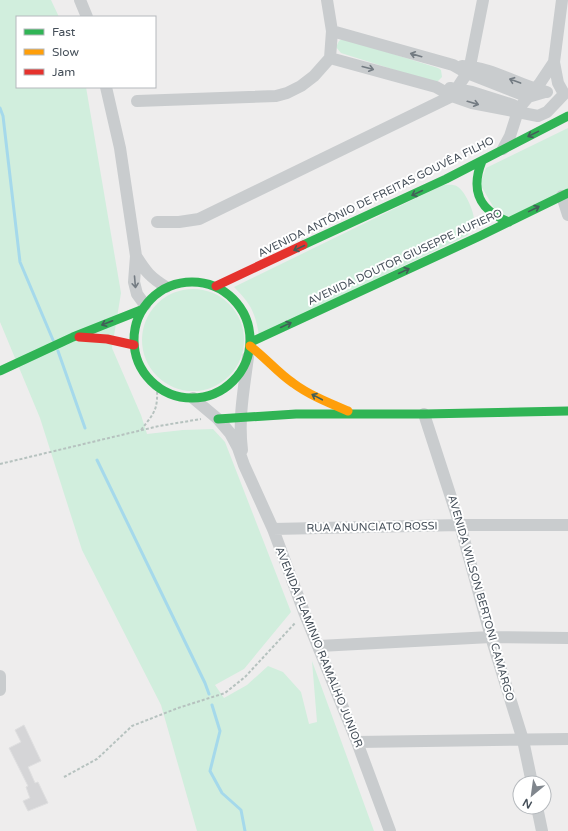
<svg xmlns="http://www.w3.org/2000/svg" width="568" height="831" viewBox="0 0 568 831" font-family="'Varela Round',sans-serif">
<style>
.green{fill:#d1eedd}
.lines{fill:none;stroke-linecap:round;stroke-linejoin:round}
.stream{stroke:#a5d9eb;stroke-width:3}
.building{fill:#d5d5d7;stroke:#dfdfe0}
.path{stroke:#b6c2bf;stroke-width:2;stroke-dasharray:3 2;stroke-linecap:butt}
.street{stroke:#c9ccce;stroke-width:12}
.fast{stroke:#30b455;stroke-width:9}
.slow{stroke:#ff9f0a;stroke-width:9}
.jam{stroke:#e5322d;stroke-width:9}
.oneway{stroke:#737b82}
.oneway2{stroke:#425e58}
.labels{text-anchor:middle;dominant-baseline:central;stroke-width:4;stroke-linejoin:round;paint-order:stroke}
.street-label{font-size:11px;fill:#454f59;stroke:#fff}
</style>
<rect width="100%" height="100%" fill="#eeeded"/>
<path class="green" d="M 0,0 L 51,0 L 59,17 L 17,17 L 17,87 L 86,87 L 121,293 L 112,348 L 141,415 L 147,434 L 183,430 L 213,429 L 225,442 L 291,612 L 244,669 L 215,685 L 224,698 L 247,685 L 268,666 L 283,672 L 301,692 L 309,724 L 317,722 L 312,661 L 374,831 L 197,831 L 161,705 L 82,550 L 40,418 L 0,322 Z
M 342,39 L 345,39 L 438,68 L 441,70 L 442,77 L 437,82 L 433,82 L 341,53 L 336,47 L 339,41 Z
M 568,128 L 568,189 L 511,216 L 498,215 L 480,184 L 486,168 Z
M 443,185 C 449,185 454,184 458,187 C 465,191 475,213 474,221 C 474,226 471,230 468,235 L 259,335 C 255,312 251,304 234,287 Z
M142 340a51 51 0 1 1 102 0a51 51 0 1 1-102 0Z"/>
<g class="lines">
<path class="stream" d="M 0,108 L 3,116 L 20,262 L 53,340
M 58,351 L 85,428
M 97,460 L 205,683 L 209,694
M 212,705 L 220,731 L 210,771 L 222,793 L 241,810 L 245,831"/>
</g>
<path class="building" d="M 24,725 L 41,761 L 28,767 L 35,783 L 38,782 L 48,803 L 28,811 L 23,801 L 30,798 L 26,787 L 28,786 L 9,748 L 21,742 L 15,730 Z"/>
<g class="lines">
<path class="path" d="M 141,430 C 155,412 158,410 157,386
M 0,464 L 159,426 L 201,419
M 64,777 L 97,759 L 132,726 L 178,708 L 225,693 L 245,677 L 296,622"/>
<path class="street" d="M 80,0 L 87,17
M 332,31 L 453,65 L 467,73 L 528,97 L 545,92
M 330,58 L 436,87 L 452,96 L 472,103 L 538,116 L 547,112 L 564,94 L 558,83 L 554,62 L 562,0
M 462,66 C 492,67 519,86 547,92
M 106,87 L 120,148 L 136,256 L 134,282 L 137,294 L 145,305
M 450,88 L 472,92 L 513,105
M 137,101 L 276,96 L 287,93 L 301,86 L 314,76 L 330,58 L 332,31 L 327,0
M 503,149 L 510,136 L 519,108 L 540,83 L 554,62
M 562,196 L 568,215
M 157,222 L 179,222 L 199,219 L 452,96 L 467,73 L 470,66 L 483,0
M 136,256 C 146,272 150,277 166,287
M 193,398 L 218,419 L 230,433 L 238,448 L 244,465 L 273,529 L 304,612 L 357,742 L 390,831
M 424,414 L 460,525 L 491,637 L 523,740 L 532,783
M 242,450 C 238,419 244,388 248,357
M 273,529 L 460,525 L 568,525
M 319,646 L 491,637 L 568,638
M 0,676 L 0,690
M 357,742 L 568,739
M 537,807 L 542,831"/>
<path class="fast" d="M 482,161 C 470,191 479,210 509,222
M 303,245 L 446,179 L 568,116
M134 340a58 58 0 1 1 116 0a58 58 0 1 1-116 0Z
M 251,342 L 480,236 L 568,193
M 0,371 L 73,337 L 141,310
M 218,419 L 296,414 L 425,414 L 568,411"/>
<path class="slow" d="M 250,346 C 265,357 277,372 293,383 C 309,395 329,403 348,411"/>
<path class="jam" d="M 216,286 L 303,245
M 79,337 L 107,339 L 134,345"/>
</g>
<defs><path id="oneway-shaft" d="M-6 0H5M1.5-3L5.5 0L1.5 3" fill="none" stroke-width="1.6" stroke-linecap="round" stroke-linejoin="round"/></defs>
<g class="oneway">
<use href="#oneway-shaft" transform="translate(416 55) rotate(-164)"/>
<use href="#oneway-shaft" transform="translate(368 68) rotate(15)"/>
<use href="#oneway-shaft" transform="translate(515 81) rotate(-160)"/>
<use href="#oneway-shaft" transform="translate(473 103) rotate(16)"/>
<use href="#oneway-shaft" transform="translate(135 282) rotate(85)"/>
</g>
<g class="oneway2">
<use href="#oneway-shaft" transform="translate(533 134) rotate(154)"/>
<use href="#oneway-shaft" transform="translate(417 193) rotate(155)"/>
<use href="#oneway-shaft" transform="translate(534 209) rotate(-26)"/>
<use href="#oneway-shaft" transform="translate(299 248) rotate(155)"/>
<use href="#oneway-shaft" transform="translate(404 271) rotate(-25)"/>
<use href="#oneway-shaft" transform="translate(107 323) rotate(159)"/>
<use href="#oneway-shaft" transform="translate(286 325) rotate(-25)"/>
<use href="#oneway-shaft" transform="translate(317 397) rotate(-152)"/>
</g>
<g class="labels">
<g class="street-label">
<text transform="translate(376 197) rotate(-26)">AVENIDA ANTÔNIO DE FREITAS GOUVÊA FILHO</text>
<text transform="translate(405 257) rotate(-25)">AVENIDA DOUTOR GIUSEPPE AUFIERO</text>
<text transform="translate(372 527) rotate(-1)">RUA ANUNCIATO ROSSI</text>
<text transform="translate(481 598) rotate(74)">AVENIDA WILSON BERTONI CAMARGO</text>
<text transform="translate(319 647) rotate(68)">AVENIDA FLAMINIO RAMALHO JUNIOR</text>
</g>
</g>
<rect x="16" y="16" width="140" height="72" fill="#ffffff" stroke="#b5b9bd"/>
<rect x="24" y="29" width="20" height="6" fill="#30b455" stroke="#b5b9bd"/>
<text x="52" y="36" font-size="12" fill="#454f59">Fast</text>
<rect x="24" y="49" width="20" height="6" fill="#ff9f0a" stroke="#b5b9bd"/>
<text x="52" y="56" font-size="12" fill="#454f59">Slow</text>
<rect x="24" y="69" width="20" height="6" fill="#e5322d" stroke="#b5b9bd"/>
<text x="52" y="76" font-size="12" fill="#454f59">Jam</text>
<g transform="translate(532 795) rotate(209)"><circle r="19" fill="#ffffff" stroke="#b5b9bd"/>
<path d="M0-3L7 15L0 10L-7 15Z" fill="#80868d"/>
<text y="-6" font-size="11" font-weight="bold" text-anchor="middle" fill="#454f59">N</text>
</g>
</svg>
